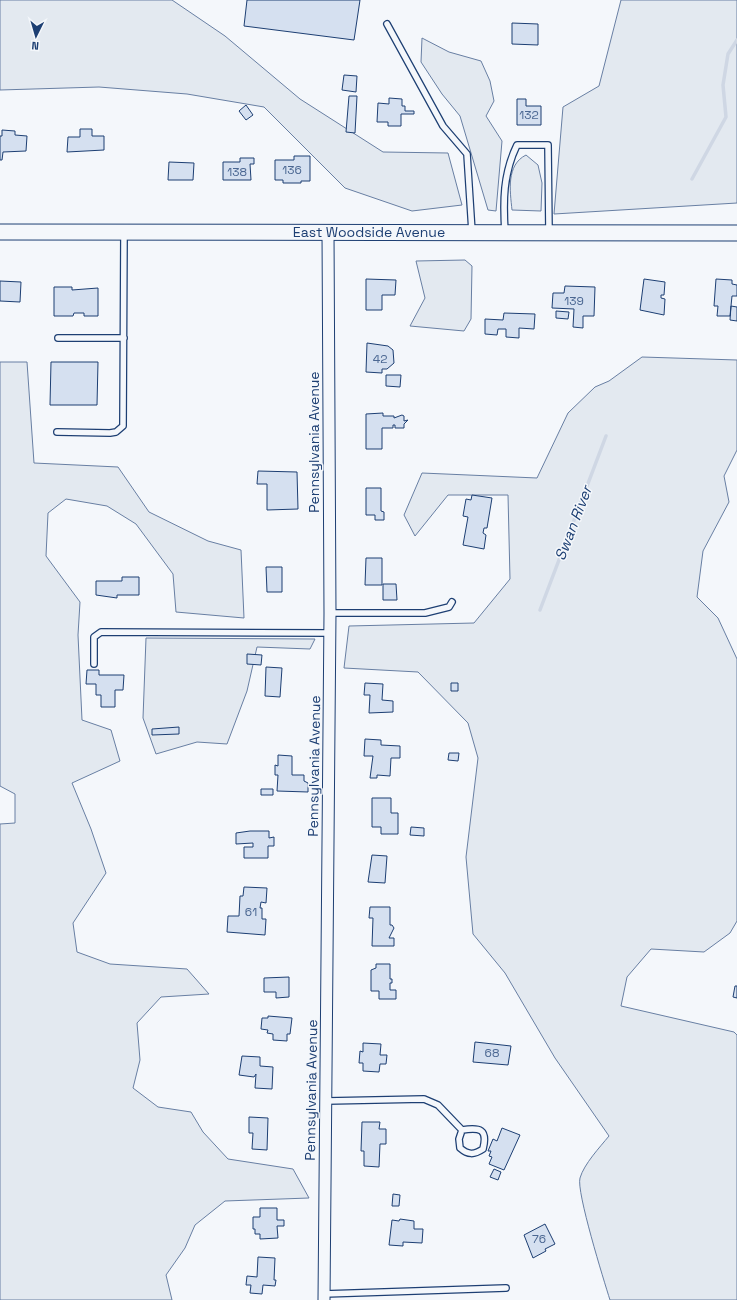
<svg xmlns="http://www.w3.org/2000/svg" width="737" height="1300" viewBox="0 0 737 1300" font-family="'Space Grotesk',sans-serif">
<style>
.green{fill:#e3e9f0;stroke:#687fa3}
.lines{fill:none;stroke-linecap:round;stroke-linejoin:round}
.stream{stroke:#cfd7e4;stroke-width:3.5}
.building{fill:#d5e0f0;stroke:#1d3f73}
.service-casing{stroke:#1d3f73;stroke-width:8}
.minor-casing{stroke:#1d3f73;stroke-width:13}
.secondary-casing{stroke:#1d3f73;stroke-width:17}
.service{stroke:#f4f7fb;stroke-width:5.5}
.minor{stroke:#f4f7fb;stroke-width:11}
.secondary{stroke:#f4f7fb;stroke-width:15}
.labels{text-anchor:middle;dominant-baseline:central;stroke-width:3;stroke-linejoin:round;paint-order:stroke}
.number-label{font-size:12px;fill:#4b6792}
.street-label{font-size:14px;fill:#1d3f73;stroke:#f4f7fb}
.water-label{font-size:15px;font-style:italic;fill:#1d3f73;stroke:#f4f7fb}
</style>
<rect width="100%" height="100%" fill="#f4f7fb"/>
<path class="green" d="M 0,0 L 172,0 L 225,36 L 300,99 L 383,152 L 448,153 L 462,205 L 412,211 L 345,188 L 264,107 L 187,94 L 99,87 L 0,90 Z
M 621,0 L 737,0 L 737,203 L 554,214 L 563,107 L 599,86 Z
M 422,38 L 449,52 L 481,61 L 490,81 L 494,101 L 486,116 L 502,141 L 496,211 L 488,210 L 460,116 L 442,94 L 421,62 Z
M 526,155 L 538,165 L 542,183 L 541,211 L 512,210 C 510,191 506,165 526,155 Z
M 465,260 L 472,266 L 471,319 L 464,331 L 410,326 L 425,298 L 416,261 Z
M 642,357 L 737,360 L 737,450 L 724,476 L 729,502 L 703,551 L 697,597 L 718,618 L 737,659 L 737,921 L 730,933 L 704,952 L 651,949 L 627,977 L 621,1006 L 734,1032 L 737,1035 L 737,1300 L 610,1300 C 604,1281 576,1191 580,1178 C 584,1164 600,1147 609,1136 L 555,1058 L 505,973 L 473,934 L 466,857 L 478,758 L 468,723 L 418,672 L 344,668 L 349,626 L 474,623 L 510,579 L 508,495 L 448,495 L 415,536 L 404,515 L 422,473 L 537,478 L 568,413 L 595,387 L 609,381 Z
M 0,362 L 27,362 L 34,463 L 118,467 L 149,512 L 208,541 L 241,550 L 244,618 L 176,612 L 173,574 L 136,524 L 107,506 L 66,499 L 48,513 L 46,556 L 80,602 L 78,635 L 82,720 L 111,730 L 120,761 L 72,783 L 91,829 L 106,873 L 73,923 L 77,952 L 110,964 L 187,969 L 209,994 L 161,997 L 137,1023 L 140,1060 L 133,1088 L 158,1107 L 191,1112 L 203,1132 L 228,1159 L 293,1169 L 309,1198 L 225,1201 L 195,1225 L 185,1248 L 166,1275 L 172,1300 L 0,1300 L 0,824 L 15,823 L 15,794 L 0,786 Z
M 146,638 L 315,639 L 310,649 L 257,647 L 247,691 L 227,744 L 197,742 L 156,754 L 143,718 Z"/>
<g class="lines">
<path class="stream" d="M 692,179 L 726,117 L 723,85 L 728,54 L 737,40
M 540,610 L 606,436"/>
</g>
<path class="building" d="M 247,0 L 360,0 L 354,40 L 244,26 Z
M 512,23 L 538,24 L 538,45 L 512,44 Z
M 344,75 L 357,76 L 356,92 L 342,90 Z
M 349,96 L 357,96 L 355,133 L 346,132 Z
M 389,98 L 402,99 L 402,106 L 405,106 L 405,111 L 414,111 L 414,114 L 401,114 L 401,126 L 388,126 L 388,122 L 377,122 L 378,103 L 389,104 Z
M 517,99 L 526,99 L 526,106 L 541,106 L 541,125 L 517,125 Z
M 246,105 L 253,115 L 246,120 L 239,111 Z
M 80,129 L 92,129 L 92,136 L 104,136 L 104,150 L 67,152 L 68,137 L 80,137 Z
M 2,130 L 15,131 L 15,135 L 27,136 L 26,151 L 3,152 L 2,160 L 0,160 L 0,136 L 2,136 Z
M 294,156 L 310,156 L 310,181 L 301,181 L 301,183 L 283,183 L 283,180 L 275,180 L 275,160 L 294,160 Z
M 240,158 L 254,158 L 254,164 L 250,164 L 251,180 L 223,180 L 223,162 L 240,162 Z
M 169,162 L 194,163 L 193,180 L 168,180 Z
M 366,279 L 396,280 L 395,295 L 382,295 L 382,310 L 366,310 Z
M 644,279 L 665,282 L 664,295 L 661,295 L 661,298 L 665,299 L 664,315 L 640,310 Z
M 716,279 L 732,280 L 732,284 L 737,285 L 737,296 L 732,296 L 730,316 L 717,316 L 718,306 L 714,306 Z
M 0,281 L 21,282 L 20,302 L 0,301 Z
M 565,286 L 595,287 L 594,316 L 583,316 L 583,328 L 573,327 L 574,309 L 552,308 L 553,293 L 564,293 Z
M 54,287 L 72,287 L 72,290 L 98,288 L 98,316 L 84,316 L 84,313 L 74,313 L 73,316 L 54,316 Z
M 731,306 L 737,307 L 737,321 L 730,320 Z
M 556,311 L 569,312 L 568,319 L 556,318 Z
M 504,313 L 535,314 L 534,329 L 519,328 L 519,338 L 506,337 L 506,329 L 498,329 L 497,335 L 485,334 L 485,319 L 503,320 Z
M 367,343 L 388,346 L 393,350 L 394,363 L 387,369 L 382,369 L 382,373 L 366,372 Z
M 51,362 L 98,362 L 97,405 L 50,405 Z
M 386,375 L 401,375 L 400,387 L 386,386 Z
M 383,413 L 383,416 L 394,416 L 394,418 L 402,415 L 404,416 L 404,421 L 408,420 L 404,424 L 404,428 L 395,428 L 395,425 L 393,425 L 393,428 L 382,428 L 382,449 L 366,449 L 366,414 Z
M 258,471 L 297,472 L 298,509 L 267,510 L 267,484 L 257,484 Z
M 366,488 L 381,488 L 381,511 L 384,512 L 384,520 L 375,520 L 375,515 L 366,515 Z
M 472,495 L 492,498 L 487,528 L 484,528 L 483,533 L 486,535 L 484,549 L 463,545 L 468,517 L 463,516 L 466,499 L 471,500 Z
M 366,558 L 382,558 L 382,585 L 365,585 Z
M 266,567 L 282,567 L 282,592 L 267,592 Z
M 122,577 L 139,577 L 139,595 L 117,595 L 117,598 L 96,595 L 96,581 L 122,581 Z
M 383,584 L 396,584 L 397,600 L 383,600 Z
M 247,654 L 262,655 L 261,665 L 247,664 Z
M 266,667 L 282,668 L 280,697 L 265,696 Z
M 87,670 L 99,670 L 99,675 L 124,675 L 123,690 L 115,690 L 115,707 L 101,707 L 101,695 L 96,695 L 96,684 L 86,684 Z
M 365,683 L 383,684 L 382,700 L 393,701 L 393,712 L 369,713 L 370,695 L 364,695 Z
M 451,683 L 458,683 L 458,691 L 451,691 Z
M 179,727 L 179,734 L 152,735 L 152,729 Z
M 365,739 L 381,740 L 381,745 L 400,746 L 400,758 L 391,758 L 390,776 L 377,775 L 377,778 L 370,778 L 373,756 L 364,756 Z
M 449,753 L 459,753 L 458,761 L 448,760 Z
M 278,755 L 292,756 L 292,775 L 304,775 L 304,781 L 308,783 L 308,792 L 277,791 L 278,775 L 275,775 L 275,765 L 278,766 Z
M 261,789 L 273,789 L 273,795 L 261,795 Z
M 372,798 L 391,798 L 391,813 L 398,813 L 398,834 L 381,834 L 381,827 L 372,827 Z
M 411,827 L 424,828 L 424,836 L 410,835 Z
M 250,831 L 269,831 L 269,838 L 274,837 L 274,846 L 268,846 L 268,858 L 244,858 L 244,847 L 253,847 L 253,843 L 236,844 L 236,833 Z
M 372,855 L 387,856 L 385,883 L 368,882 Z
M 244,887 L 267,888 L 266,903 L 261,902 L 260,908 L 262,908 L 262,919 L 266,919 L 265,935 L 227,932 L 228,916 L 239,916 L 240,896 L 243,896 Z
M 370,907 L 390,907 L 390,925 L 392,925 L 394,928 L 389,938 L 394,938 L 394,946 L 372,946 L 373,918 L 369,918 Z
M 376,964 L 390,964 L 390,979 L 392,979 L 392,983 L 390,983 L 390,990 L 396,990 L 396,999 L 379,999 L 379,991 L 371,991 L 371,970 L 376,968 Z
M 289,977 L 289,997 L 276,998 L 276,992 L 264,992 L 264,978 Z
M 735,986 L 737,986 L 737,998 L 733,997 Z
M 268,1016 L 292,1018 L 290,1034 L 287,1034 L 287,1041 L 273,1040 L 273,1034 L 267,1033 L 268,1030 L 261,1029 L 262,1018 L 268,1018 Z
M 475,1042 L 511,1046 L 508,1065 L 473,1062 Z
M 363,1043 L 381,1044 L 380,1055 L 387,1055 L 386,1064 L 380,1064 L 379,1072 L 363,1071 L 363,1063 L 359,1063 L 360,1051 L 363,1052 Z
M 242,1056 L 260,1057 L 260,1066 L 273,1067 L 272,1089 L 255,1088 L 256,1074 L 254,1077 L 239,1075 Z
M 249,1117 L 268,1118 L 267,1150 L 252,1149 L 253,1133 L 249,1133 Z
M 362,1122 L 380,1122 L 379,1129 L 386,1129 L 386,1144 L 380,1144 L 379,1167 L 364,1166 L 364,1151 L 361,1151 Z
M 502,1128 L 520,1135 L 504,1170 L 489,1164 L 492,1157 L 489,1156 L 491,1151 L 488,1151 L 493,1139 L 497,1141 Z
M 494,1169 L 501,1172 L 498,1180 L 490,1177 Z
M 393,1194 L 400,1195 L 399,1206 L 392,1206 Z
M 260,1208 L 277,1208 L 277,1220 L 284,1220 L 284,1226 L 277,1226 L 278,1238 L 260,1239 L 260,1234 L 255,1234 L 255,1229 L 253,1229 L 253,1217 L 260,1217 Z
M 400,1219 L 414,1221 L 414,1229 L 423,1229 L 422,1243 L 403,1242 L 403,1246 L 389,1245 L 392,1220 L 399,1221 Z
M 545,1224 L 555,1244 L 545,1249 L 546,1251 L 533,1258 L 524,1235 Z
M 258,1257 L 275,1258 L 274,1280 L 276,1280 L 275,1286 L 263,1285 L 262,1294 L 250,1293 L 251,1285 L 246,1285 L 247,1276 L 257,1277 Z"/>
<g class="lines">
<g class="service-casing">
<path id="service" d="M 387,24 L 443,126 L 467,154 L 472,232
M 505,233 C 503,201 503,174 517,145 L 548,145 L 549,233
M 58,338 L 124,338
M 57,432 L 110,433 L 116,432 L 123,426 L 124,232
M 330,613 L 425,613 L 449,607 L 452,602
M 94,664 L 94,637 L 101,632 L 330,633
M 326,1101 L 424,1099 L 438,1105 L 462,1130 L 459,1139 L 460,1148 C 468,1155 474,1155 483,1149 C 488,1129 480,1127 462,1130
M 324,1294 L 506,1288"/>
</g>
<g class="minor-casing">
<path id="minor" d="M 324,1300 L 330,613 L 328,232"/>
</g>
<g class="secondary-casing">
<path id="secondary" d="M 0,232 L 737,233"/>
</g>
<use href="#service" class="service"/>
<use href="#minor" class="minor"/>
<use href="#secondary" class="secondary"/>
</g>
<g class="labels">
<g class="number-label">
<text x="529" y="115">132</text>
<text x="292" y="170">136</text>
<text x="237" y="172">138</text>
<text x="574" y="301">139</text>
<text x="380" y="359">42</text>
<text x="251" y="912">61</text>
<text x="492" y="1053">68</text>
<text x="539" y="1239">76</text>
</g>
<g class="street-label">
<text x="369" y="232">East Woodside Avenue</text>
<text transform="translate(314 442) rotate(-90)">Pennsylvania Avenue</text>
<text transform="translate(314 766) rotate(-89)">Pennsylvania Avenue</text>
<text transform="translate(311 1090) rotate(-89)">Pennsylvania Avenue</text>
</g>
<g class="water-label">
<text transform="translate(573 523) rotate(-69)">Swan River</text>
</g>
</g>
<g transform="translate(36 36) rotate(185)" stroke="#f4f7fb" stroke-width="3" paint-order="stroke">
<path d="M0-3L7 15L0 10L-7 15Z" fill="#1d3f73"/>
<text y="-6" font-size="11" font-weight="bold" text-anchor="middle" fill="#1d3f73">N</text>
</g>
</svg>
